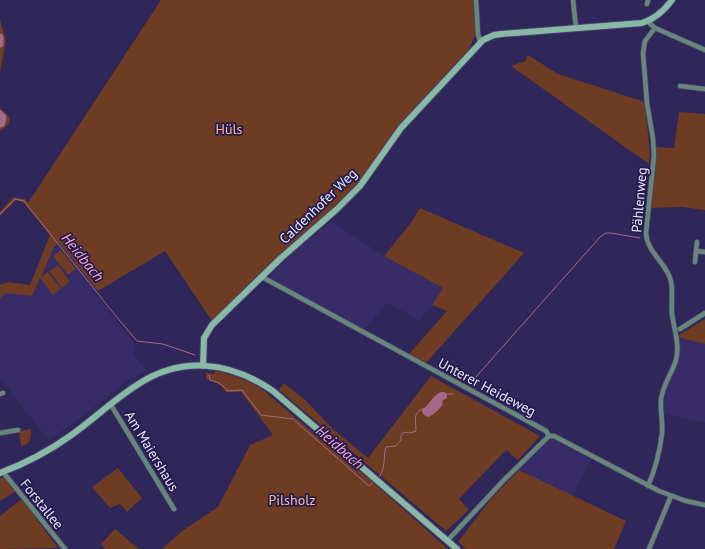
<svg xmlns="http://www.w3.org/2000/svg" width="705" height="549" viewBox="0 0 705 549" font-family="'PT Sans',sans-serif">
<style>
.built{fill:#372c67}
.green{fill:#6d3c22}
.water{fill:#a56987}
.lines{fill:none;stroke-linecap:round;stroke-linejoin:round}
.stream{stroke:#a56987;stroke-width:1}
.river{stroke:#a56987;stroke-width:7}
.street-casing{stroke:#494170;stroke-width:6}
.secondary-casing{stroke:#494170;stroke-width:8}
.street{stroke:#68877b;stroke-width:4.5}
.secondary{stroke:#87b9a5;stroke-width:6}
.labels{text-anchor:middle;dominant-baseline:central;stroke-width:3.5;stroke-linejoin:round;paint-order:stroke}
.park-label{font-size:14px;fill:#ffba97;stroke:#251b4e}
.street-label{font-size:14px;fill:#e8e7fb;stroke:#251b4e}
.water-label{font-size:15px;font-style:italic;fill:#fca5d1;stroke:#251b4e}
</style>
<rect width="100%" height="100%" fill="#2f2659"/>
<path class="built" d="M 331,221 L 384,256 L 444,288 L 432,305 L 419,320 L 387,303 L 363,331 L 272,280 L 270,277 L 271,274 L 290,255 L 309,239 L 312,238 Z
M 59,242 L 98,291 L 96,295 L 135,344 L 133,354 L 147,371 L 133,377 L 70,426 L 48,440 L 0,378 L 0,293 L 1,292 L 33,293 L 54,247 Z
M 677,337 L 705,344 L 705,423 L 663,413 L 662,405 L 665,392 L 677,359 Z
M 552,438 L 592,459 L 572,496 L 519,470 Z"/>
<path class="green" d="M 161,0 L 474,0 L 476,34 L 467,53 L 410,116 L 358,184 L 336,207 L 212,321 L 165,251 L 98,291 L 59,243 L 54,247 L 41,277 L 48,272 L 61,289 L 53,295 L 40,278 L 32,296 L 6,293 L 0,298 L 0,285 L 8,282 L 30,285 L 50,235 L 23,202 L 16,200 L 0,216 L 0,212 L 13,197 L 25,199 L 28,203 Z
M 0,20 L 6,40 L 0,74 Z
M 528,55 L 558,74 L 645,102 L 650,154 L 649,164 L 511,66 L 525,61 Z
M 0,108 L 10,118 L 9,124 L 0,131 Z
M 679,112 L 705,114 L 705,210 L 682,207 L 651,208 L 655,173 L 655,147 L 674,148 Z
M 420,208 L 524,253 L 426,363 L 409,354 L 447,311 L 432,305 L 443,288 L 384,256 L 410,224 Z
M 61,250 L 76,269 L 68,275 L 53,256 Z
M 58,265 L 70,282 L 62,288 L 49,271 Z
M 705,319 L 705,344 L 677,337 L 677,334 L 679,335 Z
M 215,371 C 232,374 246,380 261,388 L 340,456 L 374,483 L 448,549 L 162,549 L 182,531 L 218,507 L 250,445 L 273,435 L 241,392 L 226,392 L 219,384 L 206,379 L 206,373 L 214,374 Z
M 431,376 L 540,436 L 518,460 L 506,450 L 459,499 L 469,510 L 446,531 L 279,390 L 284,383 L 305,400 L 333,429 L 368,458 Z
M 31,429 C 31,438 31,445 21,446 L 19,431 Z
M 118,468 L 142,498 L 127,512 L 120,504 L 110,508 L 92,487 Z
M 519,470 L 626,521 L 614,549 L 466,549 L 458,542 L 490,500 Z
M 9,476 L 13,482 L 16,491 L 0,501 L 0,478 Z
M 22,499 L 58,548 L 0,549 L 0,516 Z
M 115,529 L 139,549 L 105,549 L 101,544 Z"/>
<path class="water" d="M 441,392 L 444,392 L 447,394 L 447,398 L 442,401 L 443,404 C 440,409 434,414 429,417 C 425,416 422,414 422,410 C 429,405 432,396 441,392 Z"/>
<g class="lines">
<path class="stream" d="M 0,214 L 15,199 L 24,201 L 115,315 L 137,341 L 163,344 L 195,355
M 209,375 L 210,380 C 217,382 223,384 227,391 L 242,390 L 261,415 L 293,419 L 369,486 L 375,481
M 467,387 L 600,237 L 606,233 L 611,233 L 640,238
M 447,394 L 453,394
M 379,477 C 386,468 383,457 386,447 L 396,446 L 401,440 L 401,435 L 405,432 L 410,433 L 416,431 C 416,419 412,412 425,408"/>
<path class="river" d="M 0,37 L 0,44
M 0,114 L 3,117 L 2,123 L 0,124"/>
<g class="street-casing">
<path id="street" d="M 476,0 L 478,34 L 480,42
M 573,0 L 576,28
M 647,4 L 648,0
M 648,22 L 655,28 L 705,50
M 680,86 L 705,89
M 696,251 L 697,242
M 695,262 L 696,251 L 705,252
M 262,277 L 546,431 L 549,436
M 680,329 L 705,313
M 0,394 L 3,393
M 111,405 L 174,509
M 0,433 L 18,430
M 549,436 L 554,436 L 659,491 L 686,501 L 705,505
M 3,472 L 65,549
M 648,486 C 655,470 660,450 662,433 C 663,422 660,410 661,399 C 663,385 672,373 676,360 C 680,345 674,329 672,314 C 671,303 673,292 671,281 C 667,263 647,253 646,233 L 654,156 L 653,139 L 647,103 L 643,53 L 645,41 L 655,28
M 447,541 L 504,480 L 549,436
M 649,549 L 671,496"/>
</g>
<g class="secondary-casing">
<path id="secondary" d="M 203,366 L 204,338 L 212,325 L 281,258 L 337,209 L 360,186 L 401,128 L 483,40 L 494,35 L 501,34 L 642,23 C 655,19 664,11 672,0
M 0,473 C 24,464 49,451 70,436 C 93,420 113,400 137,385 C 182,355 231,362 273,391 L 457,549"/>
</g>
<use href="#street" class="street"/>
<use href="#secondary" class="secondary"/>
</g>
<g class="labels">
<g class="park-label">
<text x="229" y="129">Hüls</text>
<text x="292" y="500">Pilsholz</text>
</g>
<g class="street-label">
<text transform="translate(639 200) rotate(-85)">Pählenweg</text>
<text transform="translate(318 206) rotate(-44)">Caldenhofer Weg</text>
<text transform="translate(487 387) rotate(28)">Unterer Heideweg</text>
<text transform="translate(152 451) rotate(59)">Am Maiershaus</text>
<text transform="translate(42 504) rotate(51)">Forstallee</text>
</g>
<g class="water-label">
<text transform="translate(83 257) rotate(51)">Heidbach</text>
<text transform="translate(340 447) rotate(41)">Heidbach</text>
</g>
</g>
</svg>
